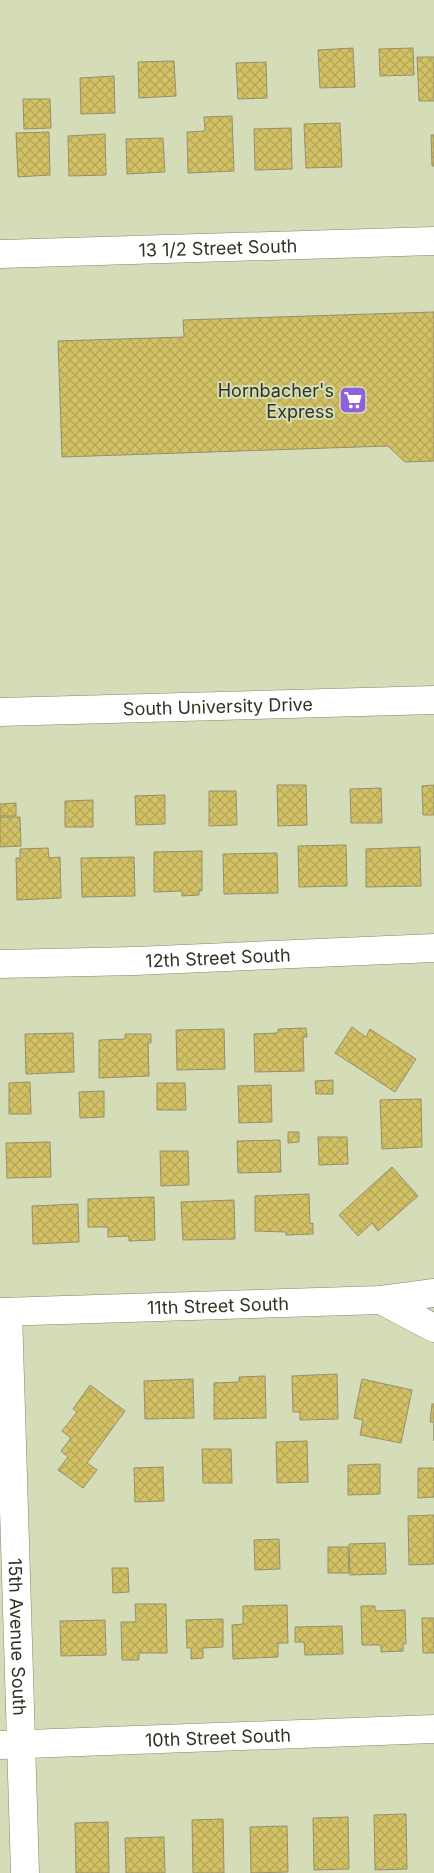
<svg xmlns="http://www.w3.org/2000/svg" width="434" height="1873" viewBox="0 0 434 1873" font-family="Inter,sans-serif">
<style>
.building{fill:url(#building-cross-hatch);stroke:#96906c}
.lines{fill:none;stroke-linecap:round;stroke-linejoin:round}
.minor-casing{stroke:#7f8865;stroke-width:29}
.major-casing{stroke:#7f8865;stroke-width:29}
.minor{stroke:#fff;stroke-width:28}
.major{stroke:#fff;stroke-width:28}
.labels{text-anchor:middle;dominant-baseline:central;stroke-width:4;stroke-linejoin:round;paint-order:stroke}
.street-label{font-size:18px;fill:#303324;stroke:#d4ddb8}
.poi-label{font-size:18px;fill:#303324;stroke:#d4ddb8;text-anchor:end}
</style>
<defs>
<pattern id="building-cross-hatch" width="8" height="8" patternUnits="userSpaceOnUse" patternTransform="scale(1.25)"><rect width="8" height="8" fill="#d3c166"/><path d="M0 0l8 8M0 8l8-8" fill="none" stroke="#b5a658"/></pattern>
</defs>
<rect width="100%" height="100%" fill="#d4ddb8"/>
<path class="building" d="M 353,48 L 355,87 L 320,88 L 318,50 Z
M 413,48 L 414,75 L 380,76 L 379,49 Z
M 417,57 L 434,57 L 434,101 L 419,101 Z
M 174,61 L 176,96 L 139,98 L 138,62 Z
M 266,62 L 267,98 L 238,99 L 236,63 Z
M 114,76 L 115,113 L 81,114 L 80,78 Z
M 23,99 L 50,99 L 51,128 L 24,129 Z
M 232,116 L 234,171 L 188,173 L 187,132 L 205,131 L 204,117 Z
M 340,123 L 342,167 L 306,168 L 304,124 Z
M 291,128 L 292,169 L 255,170 L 254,129 Z
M 49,132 L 50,175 L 18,177 L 16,133 Z
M 105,134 L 106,175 L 69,176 L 68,136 Z
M 431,135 L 434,135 L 434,166 L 432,166 Z
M 163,138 L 165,172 L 127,174 L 126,139 Z
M 434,312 L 434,461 L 405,462 L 388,446 L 62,457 L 58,341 L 184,337 L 183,320 Z
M 277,785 L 306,785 L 307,825 L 278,826 Z
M 434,785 L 434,815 L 423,815 L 422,786 Z
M 381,788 L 382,823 L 351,823 L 350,789 Z
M 209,791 L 236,791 L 237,825 L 209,826 Z
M 165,795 L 165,824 L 136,825 L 135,796 Z
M 93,800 L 93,827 L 65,827 L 65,801 Z
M 16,803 L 16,816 L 0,816 L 0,804 Z
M 0,817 L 20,817 L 21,846 L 0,847 Z
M 346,845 L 347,886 L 299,887 L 298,846 Z
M 420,847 L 421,886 L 366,887 L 366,849 Z
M 48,848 L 49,858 L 60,857 L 61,898 L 17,900 L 16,858 L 20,858 L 20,849 Z
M 202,851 L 202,891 L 199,891 L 199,895 L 182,896 L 182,891 L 154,892 L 154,852 Z
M 277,853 L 278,893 L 224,894 L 223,854 Z
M 134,857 L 135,896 L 82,897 L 81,858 Z
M 352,1027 L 366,1037 L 370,1029 L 416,1059 L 395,1092 L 335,1053 Z
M 306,1028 L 307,1037 L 303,1037 L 304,1071 L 255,1072 L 254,1034 L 278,1033 L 278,1029 Z
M 224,1029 L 225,1069 L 177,1070 L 176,1030 Z
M 73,1033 L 74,1072 L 26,1074 L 25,1034 Z
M 125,1034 L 151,1034 L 151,1043 L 148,1043 L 149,1076 L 99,1078 L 99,1040 L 125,1039 Z
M 333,1080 L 333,1094 L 316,1094 L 315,1081 Z
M 30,1082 L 31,1114 L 9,1114 L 9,1083 Z
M 157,1083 L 185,1083 L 186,1110 L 157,1110 Z
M 271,1085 L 272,1122 L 239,1123 L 238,1086 Z
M 104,1091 L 104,1117 L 80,1118 L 79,1092 Z
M 421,1099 L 422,1147 L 382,1149 L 380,1100 Z
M 288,1132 L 299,1132 L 299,1142 L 288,1143 Z
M 318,1137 L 347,1137 L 348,1164 L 319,1165 Z
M 280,1140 L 281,1172 L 238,1173 L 237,1141 Z
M 50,1142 L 51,1177 L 7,1178 L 6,1143 Z
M 160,1151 L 188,1151 L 189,1185 L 161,1186 Z
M 392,1167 L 418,1196 L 378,1231 L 372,1223 L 358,1236 L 339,1215 Z
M 309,1194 L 310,1224 L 313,1223 L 313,1234 L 286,1235 L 286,1232 L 255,1231 L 255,1196 Z
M 154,1197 L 155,1240 L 129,1241 L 129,1236 L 108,1237 L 108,1227 L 88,1227 L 88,1199 Z
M 234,1200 L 235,1239 L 183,1240 L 181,1202 Z
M 78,1204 L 79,1242 L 33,1244 L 32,1206 Z
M 337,1374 L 338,1419 L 300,1420 L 300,1412 L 293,1412 L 292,1376 Z
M 265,1376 L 266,1418 L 214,1419 L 214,1383 L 239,1382 L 239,1377 Z
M 193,1379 L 194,1418 L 145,1419 L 144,1381 Z
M 362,1379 L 412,1390 L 401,1443 L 360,1435 L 363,1420 L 354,1418 Z
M 90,1385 L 125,1411 L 87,1463 L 97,1470 L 83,1488 L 58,1470 L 68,1457 L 61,1451 L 71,1438 L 62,1431 L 77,1412 L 73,1409 Z
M 432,1404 L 434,1404 L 434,1441 L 434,1422 L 430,1422 Z
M 307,1441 L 308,1482 L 277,1483 L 276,1442 Z
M 202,1449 L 231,1449 L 232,1483 L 203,1483 Z
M 380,1464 L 380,1494 L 348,1495 L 348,1465 Z
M 163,1467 L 164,1501 L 135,1502 L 134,1468 Z
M 418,1468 L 434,1468 L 434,1497 L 418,1498 Z
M 434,1515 L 434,1564 L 409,1565 L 408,1516 Z
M 279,1539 L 280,1569 L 255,1570 L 254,1540 Z
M 385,1543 L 386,1574 L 350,1575 L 349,1544 Z
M 328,1547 L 348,1547 L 349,1573 L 328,1573 Z
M 112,1568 L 128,1568 L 129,1592 L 113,1593 Z
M 135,1604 L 166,1604 L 167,1653 L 139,1653 L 139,1660 L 122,1660 L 121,1622 L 136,1622 Z
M 287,1605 L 288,1643 L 278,1643 L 278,1657 L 233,1659 L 232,1625 L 243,1624 L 243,1606 Z
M 361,1606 L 375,1606 L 375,1611 L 405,1610 L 406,1644 L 403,1644 L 403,1651 L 381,1652 L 381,1645 L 362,1645 Z
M 422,1618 L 434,1618 L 434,1653 L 423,1653 Z
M 223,1619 L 223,1647 L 203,1648 L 203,1658 L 191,1659 L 191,1648 L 187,1648 L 186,1620 Z
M 105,1620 L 106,1655 L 61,1656 L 60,1621 Z
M 342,1626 L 343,1654 L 305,1655 L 304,1642 L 295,1642 L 295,1627 Z
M 406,1814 L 407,1869 L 375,1870 L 374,1815 Z
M 348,1817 L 349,1869 L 314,1870 L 313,1818 Z
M 223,1819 L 224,1873 L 193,1873 L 192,1820 Z
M 108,1822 L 109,1873 L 76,1873 L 75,1823 Z
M 287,1826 L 288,1872 L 251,1873 L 250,1827 Z
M 164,1837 L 165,1873 L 126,1873 L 125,1838 Z"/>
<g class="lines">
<g class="minor-casing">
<g id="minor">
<path id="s1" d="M 0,254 L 434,241"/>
<path id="s2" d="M 0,964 L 135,961 L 434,948"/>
<path d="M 381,1300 L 434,1328"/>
<path id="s3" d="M 0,1312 L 381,1300 L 434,1293"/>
<path id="s4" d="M 8,1312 L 25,1873"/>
<path id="s5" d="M 0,1745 L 434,1729"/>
</g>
</g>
<g class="major-casing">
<g id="major">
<path id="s6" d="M 0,712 L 434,700"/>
</g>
</g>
<use href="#minor" class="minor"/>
<use href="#major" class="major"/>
</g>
<defs>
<g id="supermarket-square" transform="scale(1.4375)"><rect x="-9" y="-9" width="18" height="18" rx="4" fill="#8f60da" stroke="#d4ddb8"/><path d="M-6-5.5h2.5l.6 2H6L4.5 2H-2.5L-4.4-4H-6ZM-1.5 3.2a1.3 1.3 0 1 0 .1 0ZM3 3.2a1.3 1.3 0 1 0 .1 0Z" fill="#fff"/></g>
</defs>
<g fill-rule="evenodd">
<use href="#supermarket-square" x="353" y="400"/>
</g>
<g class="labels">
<g class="street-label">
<text stroke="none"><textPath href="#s1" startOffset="218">13 1/2 Street South</textPath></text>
<text stroke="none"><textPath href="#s6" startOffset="218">South University Drive</textPath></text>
<text stroke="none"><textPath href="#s2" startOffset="218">12th Street South</textPath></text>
<text stroke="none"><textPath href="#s3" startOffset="218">11th Street South</textPath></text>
<text stroke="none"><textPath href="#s4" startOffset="325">15th Avenue South</textPath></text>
<text stroke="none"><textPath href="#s5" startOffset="218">10th Street South</textPath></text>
</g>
<g class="poi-label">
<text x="334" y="390">Hornbacher's<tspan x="334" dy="21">Express</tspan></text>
</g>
</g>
</svg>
